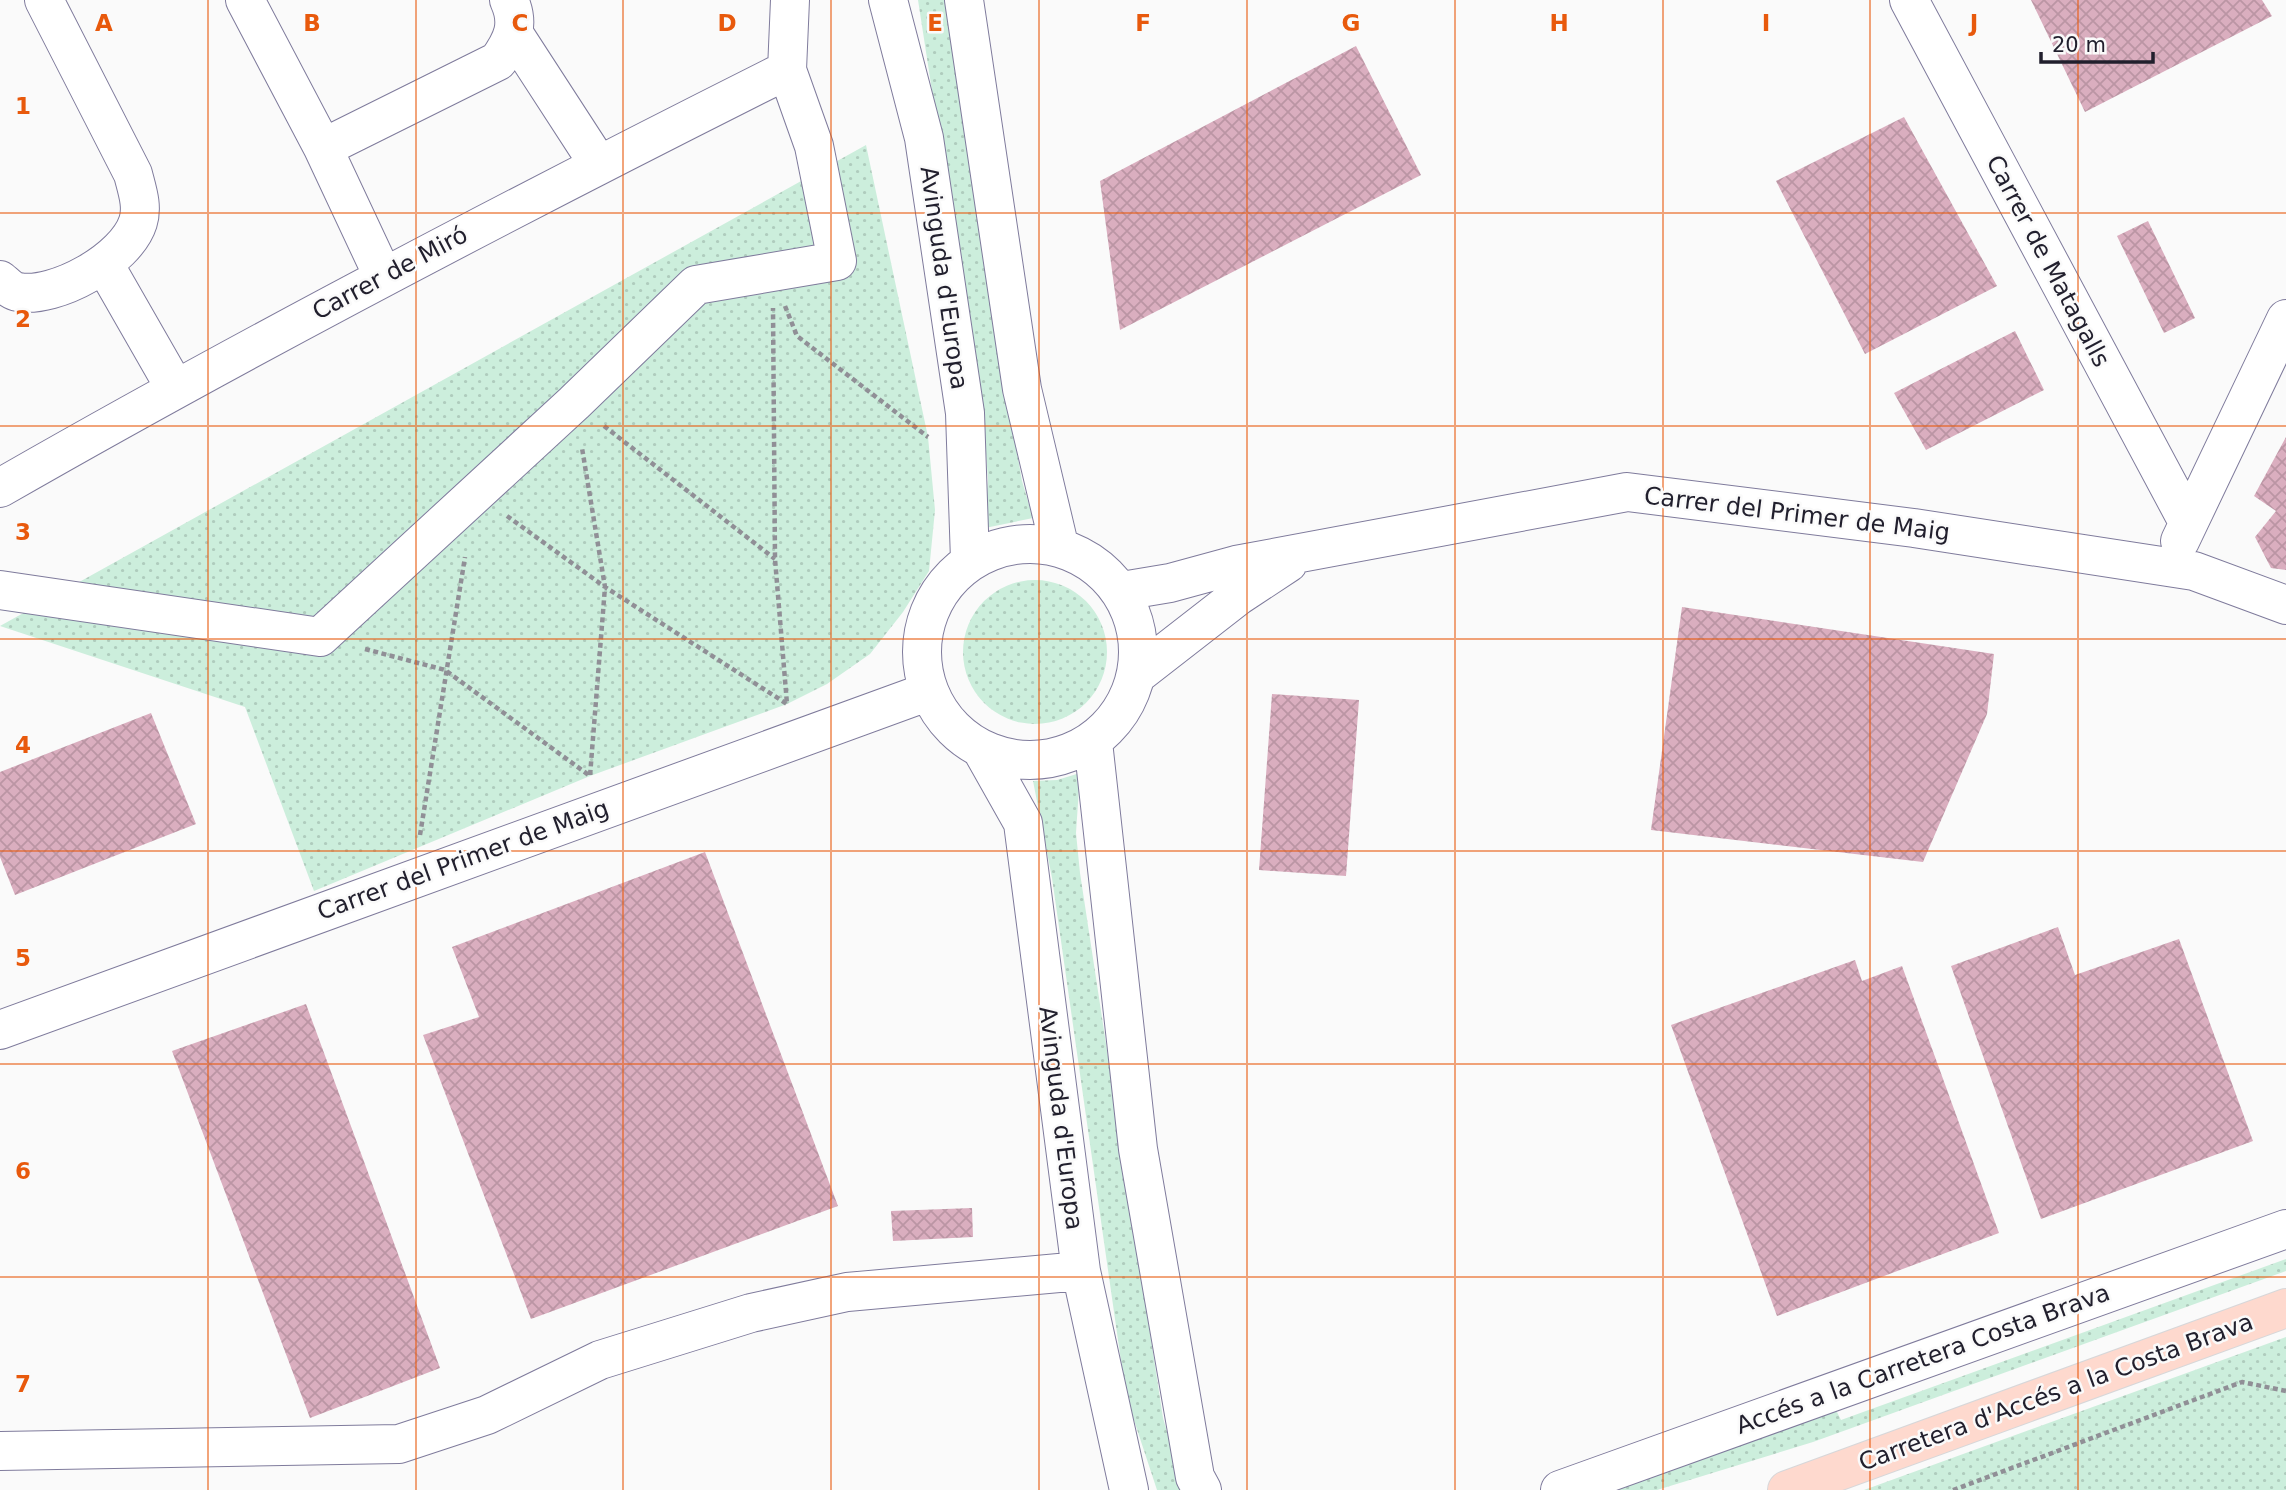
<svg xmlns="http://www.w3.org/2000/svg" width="2286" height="1490" viewBox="0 0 2286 1490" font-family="'DejaVu Sans',sans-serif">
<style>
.grass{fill:url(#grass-dots)}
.building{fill:url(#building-cross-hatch)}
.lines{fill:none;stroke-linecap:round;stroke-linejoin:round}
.minor-casing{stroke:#7f7b9c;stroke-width:40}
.major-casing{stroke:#d7d7d9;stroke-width:40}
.path{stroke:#908f96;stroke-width:4.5;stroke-dasharray:5 3.5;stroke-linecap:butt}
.minor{stroke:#fff;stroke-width:38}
.major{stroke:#fed9ce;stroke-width:38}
.grid{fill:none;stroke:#e8590c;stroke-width:2;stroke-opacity:0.55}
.labels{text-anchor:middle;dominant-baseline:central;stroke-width:5;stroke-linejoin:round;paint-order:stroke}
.street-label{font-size:24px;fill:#211f2d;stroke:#fafafa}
.grid-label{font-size:23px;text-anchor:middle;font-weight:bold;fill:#e8590c;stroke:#fafafa;stroke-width:5;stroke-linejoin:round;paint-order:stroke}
</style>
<defs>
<pattern id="grass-dots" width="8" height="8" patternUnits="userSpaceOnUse" patternTransform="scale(1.75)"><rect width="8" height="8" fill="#cceedc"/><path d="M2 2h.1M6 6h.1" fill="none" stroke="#afccbd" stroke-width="1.8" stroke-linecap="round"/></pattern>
<pattern id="building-cross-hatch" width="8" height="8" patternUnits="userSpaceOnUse" patternTransform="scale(1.75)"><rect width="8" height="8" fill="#daaebf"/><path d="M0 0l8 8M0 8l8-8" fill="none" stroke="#bb95a4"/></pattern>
</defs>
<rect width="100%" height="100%" fill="#fafafa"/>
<path class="grass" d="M 918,0 L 948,0 L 1012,424 L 1022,481 L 1033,518 L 985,528 L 988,479 L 984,428 Z
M 866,145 L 928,437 L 935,510 L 929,571 L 903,612 L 870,654 L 827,684 L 787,704 L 590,776 L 314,891 L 245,707 L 0,626 Z
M963 652a72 72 0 1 1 144 0a72 72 0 1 1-144 0Z
M 1080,773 L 1076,833 L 1080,873 L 1163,1418 L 1184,1490 L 1157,1490 L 1126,1396 L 1052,878 L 1033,781 L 1057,780 Z
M 2286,1259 L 2286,1271 L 1813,1442 L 1657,1490 L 1601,1490 L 1836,1410 L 1841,1420 Z
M 2286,1337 L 2286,1490 L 1864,1490 Z"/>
<path class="building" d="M 2031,0 L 2262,0 L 2272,16 L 2085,112 Z
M 1356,46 L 1421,175 L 1120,330 L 1100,181 Z
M 1904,117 L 1997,286 L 1865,354 L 1776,181 Z
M 2148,221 L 2195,318 L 2164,333 L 2117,236 Z
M 2015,331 L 2044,390 L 1926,450 L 1894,393 Z
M 2286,437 L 2286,570 L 2271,568 L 2255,537 L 2276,511 L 2254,496 Z
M 1682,607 L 1994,654 L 1987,714 L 1923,862 L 1651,830 Z
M 1272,694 L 1359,700 L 1346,876 L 1259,870 Z
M 151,713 L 196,824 L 15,895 L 0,857 L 0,772 Z
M 705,852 L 838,1206 L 531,1319 L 423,1035 L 479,1017 L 452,947 Z
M 2058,927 L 2075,975 L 2179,939 L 2253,1141 L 2041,1219 L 1951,966 Z
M 1855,960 L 1862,981 L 1902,966 L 1999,1233 L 1777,1316 L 1671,1025 Z
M 306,1004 L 440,1368 L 310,1418 L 172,1051 Z
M 972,1208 L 973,1237 L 893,1241 L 891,1211 Z"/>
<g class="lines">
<g class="minor-casing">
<path id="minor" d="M 245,0 L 323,148 L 383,276
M 888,0 L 924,138 L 965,413 L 970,560
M 964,0 L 1022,389 L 1059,545
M 1909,0 L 2188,522
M 514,34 L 599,165
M 323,148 L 498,61 C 513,40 520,24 509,0
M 104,264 L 175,388
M 0,280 C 5,284 11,291 18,292 C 55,299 126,260 138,222 C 143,206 137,190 133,174 L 44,0
M 0,488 C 258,340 522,203 787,70
M 2180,541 L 2286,319
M922 652a108 108 0 1 1 216 0a108 108 0 1 1-216 0Z
M 0,590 L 320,637 L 574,403 L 696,285 L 837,261 L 814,146 L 787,70 L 790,0
M 1122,591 L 1170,583 L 1236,565 L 1627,492 L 1914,528 L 2194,571 L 2286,605
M 1139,673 L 1238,596 L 1288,563
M 1093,742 L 1138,1149 L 1195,1477 L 1202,1490
M 983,752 L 1023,823 L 1081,1271 L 1129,1490
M 0,1030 L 927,692
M 0,1451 L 399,1444 L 487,1415 L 600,1360 L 751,1313 L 847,1292 L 1081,1271
M 1560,1490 L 2286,1229"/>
</g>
<g class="major-casing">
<path id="major" d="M 1787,1490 L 2286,1308"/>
</g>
<path class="path" d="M 785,306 L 797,336 L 928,437
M 604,426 L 775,559
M 507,516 L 605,587 L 787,704 L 775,559 L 773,308
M 365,649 L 445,670 L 590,776 L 605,587 L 582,448
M 420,835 L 465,557
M 1953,1490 L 2242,1382 L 2286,1391"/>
<use href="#minor" class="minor"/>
<use href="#major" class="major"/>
</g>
<path class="grid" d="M 208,0 L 208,1490M 416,0 L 416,1490M 623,0 L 623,1490M 831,0 L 831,1490M 1039,0 L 1039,1490M 1247,0 L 1247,1490M 1455,0 L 1455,1490M 1663,0 L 1663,1490M 1870,0 L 1870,1490M 2078,0 L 2078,1490M 0,213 L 2286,213M 0,426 L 2286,426M 0,639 L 2286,639M 0,851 L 2286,851M 0,1064 L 2286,1064M 0,1277 L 2286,1277"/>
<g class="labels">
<g class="street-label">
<text transform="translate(2048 261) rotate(62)">Carrer de Matagalls</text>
<text transform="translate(390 273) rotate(-28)">Carrer de Miró</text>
<text transform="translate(944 278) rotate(82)">Avinguda d'Europa</text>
<text transform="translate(1797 514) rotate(7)">Carrer del Primer de Maig</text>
<text transform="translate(463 860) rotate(-20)">Carrer del Primer de Maig</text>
<text transform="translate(1061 1118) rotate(83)">Avinguda d'Europa</text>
<text transform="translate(1923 1359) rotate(-20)">Accés a la Carretera Costa Brava</text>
<text transform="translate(2056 1392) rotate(-20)">Carretera d'Accés a la Costa Brava</text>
</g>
</g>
<g class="grid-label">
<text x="104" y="31">A</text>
<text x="312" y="31">B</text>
<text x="520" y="31">C</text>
<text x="727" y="31">D</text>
<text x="935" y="31">E</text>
<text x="1143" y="31">F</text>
<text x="1351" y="31">G</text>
<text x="1559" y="31">H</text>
<text x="1766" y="31">I</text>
<text x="1974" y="31">J</text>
<text x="23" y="114">1</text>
<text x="23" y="327">2</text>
<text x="23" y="540">3</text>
<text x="23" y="753">4</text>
<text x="23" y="966">5</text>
<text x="23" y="1179">6</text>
<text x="23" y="1392">7</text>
</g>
<path d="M2041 52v10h112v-10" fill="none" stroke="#211f2d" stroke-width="3.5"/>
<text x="2052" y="52" font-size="21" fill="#211f2d" stroke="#fafafa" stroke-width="5" paint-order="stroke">20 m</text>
</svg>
